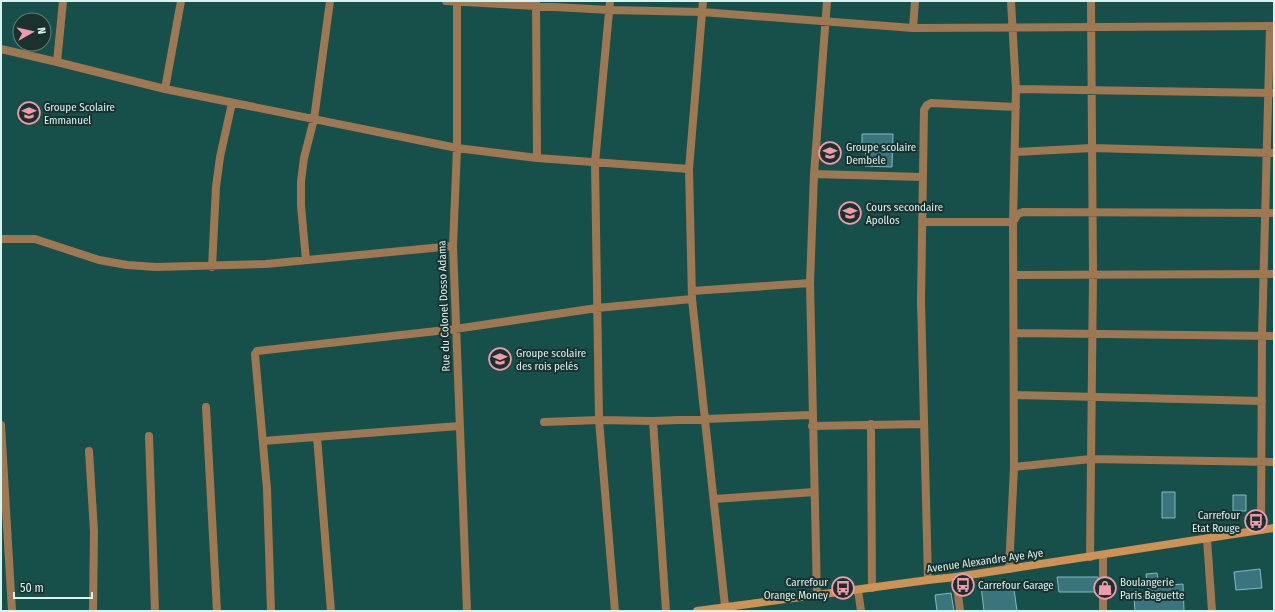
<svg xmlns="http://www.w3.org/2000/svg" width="1275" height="612" viewBox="0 0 1275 612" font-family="'Fira Sans Condensed',sans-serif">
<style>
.building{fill:#3a757d;stroke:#82bac1}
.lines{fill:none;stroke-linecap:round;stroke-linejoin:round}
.street{stroke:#9d7852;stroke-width:8}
.secondary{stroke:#cd9254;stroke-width:8}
.labels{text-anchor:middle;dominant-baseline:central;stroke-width:4;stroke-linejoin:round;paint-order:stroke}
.poi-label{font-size:11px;fill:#d7f3ef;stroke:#1a312e;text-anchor:start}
.street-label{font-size:11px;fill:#d7f3ef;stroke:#1a312e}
</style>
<rect width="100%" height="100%" fill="#17504a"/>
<path class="building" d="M 862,134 L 893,134 L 892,167 L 865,166 L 866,146 L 862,146 Z
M 1162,492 L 1175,492 L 1175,518 L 1162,518 Z
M 1233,495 L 1246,495 L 1246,511 L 1233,511 Z
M 1260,569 L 1262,588 L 1236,590 L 1234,572 Z
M 1157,573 L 1159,586 L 1183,584 L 1184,611 L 1135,611 L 1134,597 L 1149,596 L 1146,574 Z
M 1057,577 L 1098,577 L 1098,592 L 1059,592 Z
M 1013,582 L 1017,611 L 984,611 L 981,586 Z
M 951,593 L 954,611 L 937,611 L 935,595 Z"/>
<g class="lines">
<path class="street" d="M 446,1 L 610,10 L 702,12 L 913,28 L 1274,26
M 457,1 L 457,148 L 453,246 L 467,611
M 536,1 L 537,158
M 610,1 L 595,163 L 599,420 L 615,611
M 703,1 L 689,169 L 692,299 L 725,606
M 913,28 L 915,1
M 1,49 L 57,62 L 63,1
M 57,62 L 165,89 L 457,148 L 537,158 L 689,169
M 165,89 L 181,1
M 1016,89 L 1274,93
M 1016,152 L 1092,148 L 1274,153
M 814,174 L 923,177
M 922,222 L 1013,222 L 1018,214 L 1023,212 L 1274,213
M 1,239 L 35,239 L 99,260 L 127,265 L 156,267 L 266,264 L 453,246
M 306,260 L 301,206 L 301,181 L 304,158 L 314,119 L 330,1
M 212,267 L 216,187 L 220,157 L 232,103
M 1014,275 L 1274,274
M 692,291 L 810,283
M 1015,333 L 1274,336
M 1015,395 L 1262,401
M 206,407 L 217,611
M 653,421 L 666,611
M 544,422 L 599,420 L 653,421 L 811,415
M 871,424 L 872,588
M 1,425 L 12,611
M 812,426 L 923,424
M 149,436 L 155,611
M 317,437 L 331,611
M 263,441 L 459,426
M 89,451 L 94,531 L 93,611
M 1014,467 L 1091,459 L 1274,462
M 715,499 L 814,492
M 1261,530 L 1262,336 L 1270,26
M 1207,539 L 1212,611
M 1103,555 L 1103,611
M 1090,557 L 1093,274 L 1091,1
M 1009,569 L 1014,467 L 1013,222 L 1016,89 L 1011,1
M 956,577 L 960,611
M 928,580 L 921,300 L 924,110 L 927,105 L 931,103 L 1016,107
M 858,590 L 861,611
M 817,596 L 810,283 L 814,174 L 827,1
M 271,611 L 267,489 L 255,354 L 257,351 L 455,329 L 597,308 L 692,299"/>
<path class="secondary" d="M 697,611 L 928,580 L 956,577 L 1274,528"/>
</g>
<defs>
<g id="school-ring" transform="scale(1.15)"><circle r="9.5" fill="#1a312e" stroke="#f29aac" stroke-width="1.5"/><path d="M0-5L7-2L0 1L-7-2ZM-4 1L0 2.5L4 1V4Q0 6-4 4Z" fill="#f29aac"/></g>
<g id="bus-ring" transform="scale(1.15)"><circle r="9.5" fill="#1a312e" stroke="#f29aac" stroke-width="1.5"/><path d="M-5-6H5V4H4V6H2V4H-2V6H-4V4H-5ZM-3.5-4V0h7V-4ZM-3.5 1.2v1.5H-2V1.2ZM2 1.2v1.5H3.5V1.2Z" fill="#f29aac"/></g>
<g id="shop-ring" transform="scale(1.15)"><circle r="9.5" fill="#1a312e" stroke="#f29aac" stroke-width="1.5"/><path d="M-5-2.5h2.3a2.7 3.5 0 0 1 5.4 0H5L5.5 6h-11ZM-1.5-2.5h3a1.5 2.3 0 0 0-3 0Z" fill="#f29aac"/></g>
</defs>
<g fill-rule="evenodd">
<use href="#school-ring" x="29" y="113"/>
<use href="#school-ring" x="830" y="153"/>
<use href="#school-ring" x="850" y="213"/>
<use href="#school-ring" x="500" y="359"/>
<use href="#bus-ring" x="1256" y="521"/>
<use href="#bus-ring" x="963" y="585"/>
<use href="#bus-ring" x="843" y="588"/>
<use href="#shop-ring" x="1105" y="588"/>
</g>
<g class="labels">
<g class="poi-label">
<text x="44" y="107">Groupe Scolaire<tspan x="44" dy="13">Emmanuel</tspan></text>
<text x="846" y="147">Groupe scolaire<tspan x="846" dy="13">Dembele</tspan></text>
<text x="866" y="207">Cours secondaire<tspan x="866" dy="13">Apollos</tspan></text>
<text x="516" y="353">Groupe scolaire<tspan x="516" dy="13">des rois pelés</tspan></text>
<text x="1240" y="515" text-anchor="end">Carrefour<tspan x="1240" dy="13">Etat Rouge</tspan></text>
<text x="828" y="582" text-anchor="end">Carrefour<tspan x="828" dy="13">Orange Money</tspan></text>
<text x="1120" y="582">Boulangerie<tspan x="1120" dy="13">Paris Baguette</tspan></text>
<text x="978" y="585">Carrefour Garage</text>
</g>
<g class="street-label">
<text transform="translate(444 306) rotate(-92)">Rue du Colonel Dosso Adama</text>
<text transform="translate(985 561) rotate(-8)">Avenue Alexandre Aye Aye</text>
</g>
</g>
<rect width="1275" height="612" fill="none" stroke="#d7f3ef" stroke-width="4"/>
<g transform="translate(32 32) rotate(82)"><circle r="19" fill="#1a312e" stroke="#667f7b"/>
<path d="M0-3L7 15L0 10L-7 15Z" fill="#f29aac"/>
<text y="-6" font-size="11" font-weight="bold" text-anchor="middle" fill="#d7f3ef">N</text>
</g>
<path d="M14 592v6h78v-6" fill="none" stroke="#d7f3ef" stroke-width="2"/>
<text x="20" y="592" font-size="12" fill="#d7f3ef" stroke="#1a312e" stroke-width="3" paint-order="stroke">50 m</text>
</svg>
